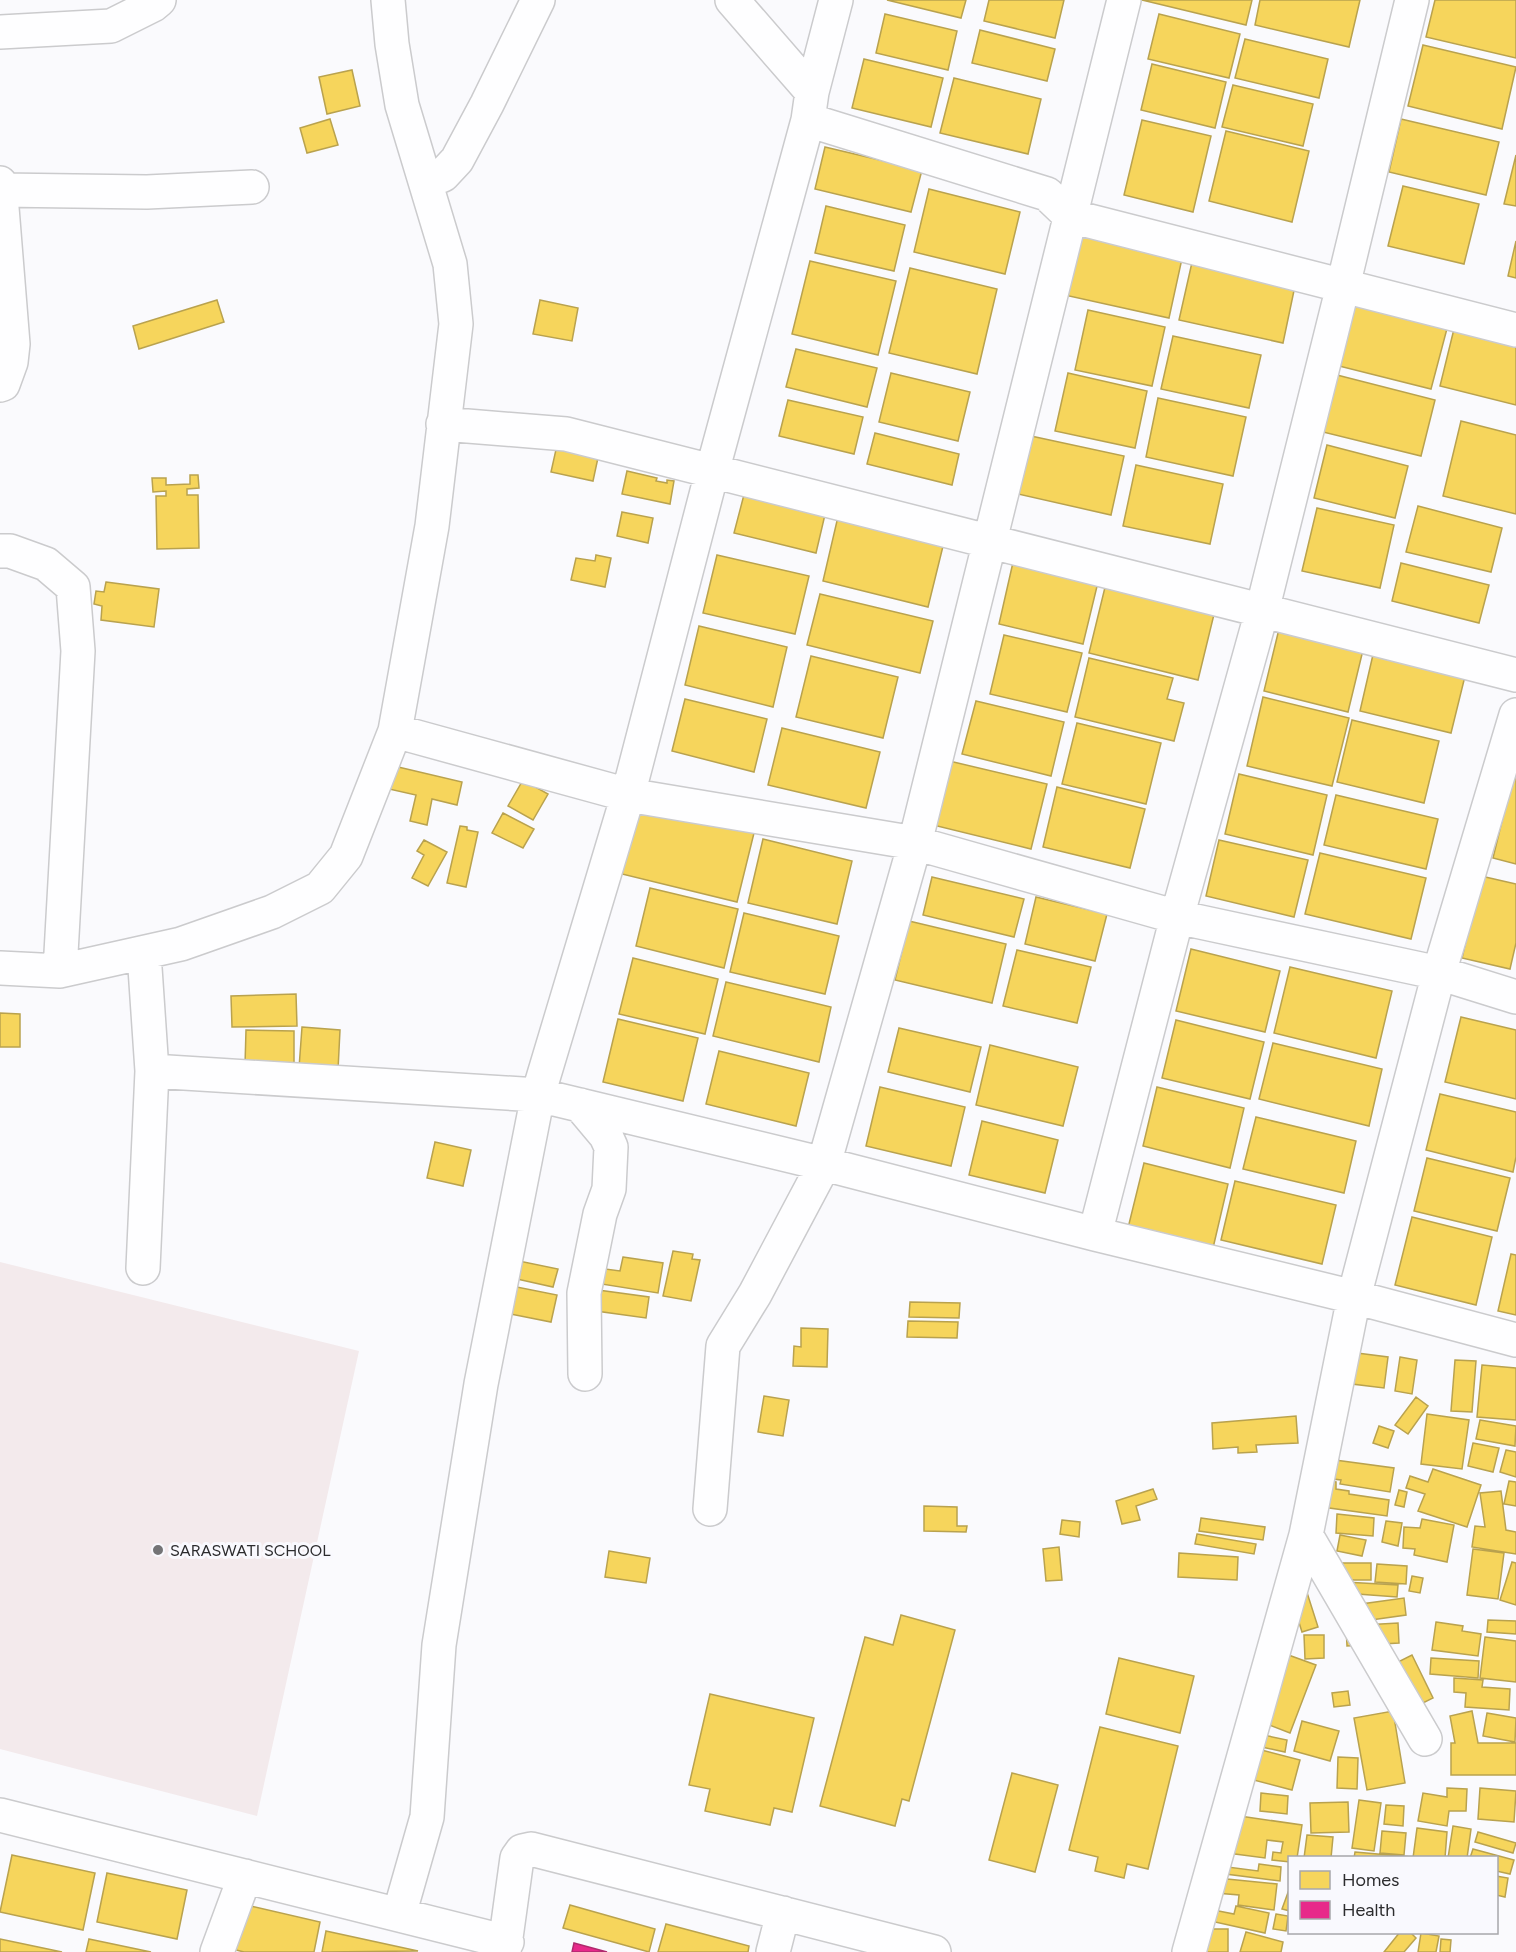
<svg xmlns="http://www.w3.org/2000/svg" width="1516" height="1952" viewBox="0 0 1516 1952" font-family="Figtree,sans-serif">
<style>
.education{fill:#f3eaec}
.homes{fill:#f6d55c;stroke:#b9a24e;stroke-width:1.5}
.health{fill:#e7298a;stroke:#af2a6e;stroke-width:1.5}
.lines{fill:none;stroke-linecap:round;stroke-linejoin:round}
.minor-casing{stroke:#cbcbcd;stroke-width:36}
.minor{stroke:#fefeff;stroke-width:33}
.poi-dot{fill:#747476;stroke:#f9f9fe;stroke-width:2}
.labels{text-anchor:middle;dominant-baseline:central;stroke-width:6;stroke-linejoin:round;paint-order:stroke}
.poi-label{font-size:16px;fill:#2c2c2e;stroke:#f9f9fe;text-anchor:start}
</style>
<rect width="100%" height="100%" fill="#fafafd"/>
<path class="education" d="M 0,1262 L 359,1351 L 257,1816 L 0,1749 Z"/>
<path class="homes" d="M 887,0 L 966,0 L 961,18 Z
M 989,0 L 1064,0 L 1055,38 L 984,21 Z
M 1142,0 L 1252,0 L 1246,25 Z
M 1260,0 L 1360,0 L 1349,47 L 1255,25 Z
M 1435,0 L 1516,0 L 1516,58 L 1426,37 Z
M 885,14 L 957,31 L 948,70 L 876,53 Z
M 1159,14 L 1240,34 L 1229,78 L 1148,59 Z
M 980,30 L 1055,49 L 1047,81 L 972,63 Z
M 1245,39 L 1328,59 L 1319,98 L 1235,78 Z
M 1423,45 L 1516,67 L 1502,129 L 1408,106 Z
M 864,59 L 943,78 L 931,127 L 852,108 Z
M 1152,64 L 1226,82 L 1215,128 L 1141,110 Z
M 352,70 L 360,106 L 327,114 L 319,77 Z
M 954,78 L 1041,99 L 1028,154 L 940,133 Z
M 1233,85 L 1313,104 L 1303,146 L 1222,127 Z
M 330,119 L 338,145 L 307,153 L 300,128 Z
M 1401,119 L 1499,142 L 1486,195 L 1389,172 Z
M 1142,120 L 1211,136 L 1193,212 L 1124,195 Z
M 1226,131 L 1309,151 L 1292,222 L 1209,201 Z
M 825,147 L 922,170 L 911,212 L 815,189 Z
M 1516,155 L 1516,206 L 1504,204 Z
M 1403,186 L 1479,204 L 1464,264 L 1388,246 Z
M 929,189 L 1020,212 L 1005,274 L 914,252 Z
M 826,206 L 905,225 L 894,271 L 815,253 Z
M 1073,231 L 1183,254 L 1169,318 L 1060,294 Z
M 1516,241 L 1516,278 L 1508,276 Z
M 1193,258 L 1296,281 L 1283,343 L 1179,320 Z
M 810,261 L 896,281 L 878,355 L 792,334 Z
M 910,268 L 997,289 L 977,374 L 889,353 Z
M 1356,298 L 1449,321 L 1431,389 L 1339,366 Z
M 217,300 L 224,322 L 139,349 L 133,326 Z
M 540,300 L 578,308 L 572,341 L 533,334 Z
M 1088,310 L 1165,327 L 1152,386 L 1075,370 Z
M 1454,329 L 1516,344 L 1516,405 L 1440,386 Z
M 1173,336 L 1261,355 L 1249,408 L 1161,389 Z
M 796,349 L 877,368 L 867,407 L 786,387 Z
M 891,373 L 970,392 L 958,441 L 879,422 Z
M 1068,373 L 1147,391 L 1135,448 L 1055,431 Z
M 1337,375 L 1435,400 L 1421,456 L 1323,432 Z
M 1158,398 L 1246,417 L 1233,476 L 1146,457 Z
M 788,400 L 863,417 L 854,454 L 779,436 Z
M 1461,421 L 1516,435 L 1516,514 L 1443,496 Z
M 875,433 L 959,454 L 952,485 L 867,464 Z
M 1031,436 L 1124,456 L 1111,515 L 1018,494 Z
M 557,445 L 599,453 L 593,481 L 551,472 Z
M 1327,445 L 1408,466 L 1395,518 L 1314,498 Z
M 1136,465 L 1223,484 L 1210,544 L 1123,526 Z
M 627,471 L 657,478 L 656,481 L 667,483 L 667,480 L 674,481 L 670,504 L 622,494 Z
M 190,475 L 198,475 L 199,488 L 187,489 L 187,495 L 198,495 L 199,548 L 157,549 L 156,496 L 166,496 L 166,491 L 153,492 L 152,478 L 166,478 L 166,485 L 190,484 Z
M 746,487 L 827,506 L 816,553 L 734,533 Z
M 1418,506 L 1502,528 L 1491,572 L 1406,552 Z
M 840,508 L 946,534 L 928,607 L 823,581 Z
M 1317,508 L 1394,525 L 1380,588 L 1302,571 Z
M 622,512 L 653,518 L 648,543 L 617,536 Z
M 596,555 L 611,558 L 605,587 L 571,580 L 576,558 L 595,561 Z
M 717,555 L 809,576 L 795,634 L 703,613 Z
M 1014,558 L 1099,578 L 1083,644 L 999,624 Z
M 1401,563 L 1489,585 L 1479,623 L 1392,601 Z
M 1108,575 L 1217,602 L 1198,680 L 1089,653 Z
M 106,582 L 159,589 L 154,627 L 101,620 L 102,606 L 94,604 L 96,591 L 104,592 Z
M 820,594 L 933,621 L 920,673 L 807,645 Z
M 699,626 L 787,647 L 773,707 L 685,685 Z
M 1279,629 L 1363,650 L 1348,712 L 1264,691 Z
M 1004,635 L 1082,653 L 1067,712 L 990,694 Z
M 1375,646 L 1467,668 L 1451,733 L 1360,711 Z
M 811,656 L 898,677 L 883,738 L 796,717 Z
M 1089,658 L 1173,678 L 1167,699 L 1184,703 L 1174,741 L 1075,717 Z
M 1263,697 L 1349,718 L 1332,786 L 1247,766 Z
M 685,699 L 767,719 L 754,772 L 672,751 Z
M 976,701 L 1064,722 L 1051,776 L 962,754 Z
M 1352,720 L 1439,741 L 1424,803 L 1337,782 Z
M 1077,723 L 1161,743 L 1146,804 L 1062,784 Z
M 782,728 L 880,752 L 866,808 L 768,785 Z
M 945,760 L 1047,784 L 1031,849 L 929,824 Z
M 1516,763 L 1516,864 L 1493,858 Z
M 394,766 L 462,782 L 457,805 L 432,799 L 427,825 L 410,821 L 416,795 L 389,789 Z
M 1239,774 L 1327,795 L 1313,855 L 1225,834 Z
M 523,780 L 548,794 L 533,820 L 508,806 Z
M 1057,787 L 1145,809 L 1130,868 L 1043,847 Z
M 1336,795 L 1438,819 L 1426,869 L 1324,845 Z
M 638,805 L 754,833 L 737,902 L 622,874 Z
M 503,813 L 534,829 L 523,848 L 492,833 Z
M 460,826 L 467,827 L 467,830 L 478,832 L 466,887 L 447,883 Z
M 763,839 L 852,861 L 837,924 L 748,903 Z
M 424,840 L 447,852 L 428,886 L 412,878 L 424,855 L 417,851 Z
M 1219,840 L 1308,860 L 1294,917 L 1206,896 Z
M 1320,853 L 1426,878 L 1411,939 L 1305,914 Z
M 1481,876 L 1516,884 L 1516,943 L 1510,969 L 1462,958 Z
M 932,877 L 1024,899 L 1014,937 L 923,915 Z
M 650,888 L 738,909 L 724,968 L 636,946 Z
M 1036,897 L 1107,914 L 1095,961 L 1025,944 Z
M 744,913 L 839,936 L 825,994 L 730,972 Z
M 909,921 L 1006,944 L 992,1003 L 895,980 Z
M 1191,949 L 1280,971 L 1265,1032 L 1176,1011 Z
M 1017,950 L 1091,967 L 1077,1023 L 1003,1006 Z
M 633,958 L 718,979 L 705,1034 L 619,1014 Z
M 1290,967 L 1392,991 L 1376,1058 L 1274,1033 Z
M 726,982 L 831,1007 L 819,1062 L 713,1036 Z
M 296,994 L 297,1026 L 232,1027 L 231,996 Z
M 0,1013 L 20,1014 L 20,1047 L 0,1047 Z
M 1461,1017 L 1516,1030 L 1516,1099 L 1445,1082 Z
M 618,1019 L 698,1038 L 683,1101 L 603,1082 Z
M 1176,1020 L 1264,1042 L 1250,1099 L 1162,1078 Z
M 302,1027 L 340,1030 L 338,1070 L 299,1068 Z
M 899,1028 L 981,1047 L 970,1092 L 888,1072 Z
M 246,1030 L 294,1031 L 294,1066 L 245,1065 Z
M 1273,1043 L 1382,1069 L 1369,1126 L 1259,1099 Z
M 990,1045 L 1078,1067 L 1063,1126 L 976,1105 Z
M 719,1051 L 809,1073 L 796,1126 L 706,1104 Z
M 880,1087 L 965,1107 L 951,1166 L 866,1146 Z
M 1157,1087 L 1244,1108 L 1230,1168 L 1143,1146 Z
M 1440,1094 L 1516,1112 L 1516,1157 L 1513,1172 L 1426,1150 Z
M 1256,1117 L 1356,1141 L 1344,1193 L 1243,1169 Z
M 982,1121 L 1058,1140 L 1045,1193 L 969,1175 Z
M 435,1142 L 471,1150 L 463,1186 L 427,1178 Z
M 1427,1158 L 1510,1178 L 1497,1231 L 1414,1211 Z
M 1144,1163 L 1228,1184 L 1213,1248 L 1128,1228 Z
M 1235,1181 L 1336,1205 L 1322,1264 L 1221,1240 Z
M 1412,1217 L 1492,1237 L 1476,1305 L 1395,1285 Z
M 673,1251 L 693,1254 L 692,1259 L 700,1260 L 691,1301 L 663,1296 Z
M 1511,1254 L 1516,1255 L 1516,1315 L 1498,1311 Z
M 499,1257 L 558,1269 L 553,1287 L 495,1274 Z
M 623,1257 L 663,1263 L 658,1293 L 595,1283 L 598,1268 L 620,1271 Z
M 502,1284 L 557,1295 L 551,1322 L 496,1311 Z
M 598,1290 L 649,1297 L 646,1318 L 596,1311 Z
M 910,1302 L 960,1303 L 959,1318 L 909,1317 Z
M 908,1321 L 958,1322 L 957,1338 L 907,1337 Z
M 801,1328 L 828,1329 L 827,1367 L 793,1366 L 794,1346 L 801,1347 Z
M 1357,1353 L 1388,1357 L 1384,1388 L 1352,1384 Z
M 1400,1357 L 1417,1360 L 1412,1394 L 1395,1391 Z
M 1455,1360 L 1476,1361 L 1472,1412 L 1451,1411 Z
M 1482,1365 L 1516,1368 L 1516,1420 L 1477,1417 Z
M 764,1396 L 789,1400 L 783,1436 L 758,1432 Z
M 1416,1397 L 1428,1406 L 1408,1434 L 1395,1425 Z
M 1427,1414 L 1469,1420 L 1462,1469 L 1421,1464 Z
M 1296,1416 L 1298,1443 L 1256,1445 L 1257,1452 L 1238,1453 L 1238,1447 L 1213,1449 L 1212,1423 Z
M 1480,1420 L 1516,1426 L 1515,1446 L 1476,1439 Z
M 1379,1426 L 1394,1431 L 1388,1448 L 1373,1443 Z
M 1473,1443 L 1499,1448 L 1493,1472 L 1468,1466 Z
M 1506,1450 L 1516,1452 L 1516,1477 L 1500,1472 Z
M 1335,1460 L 1394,1468 L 1390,1492 L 1340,1484 L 1341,1480 L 1333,1479 Z
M 1433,1469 L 1481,1485 L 1467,1527 L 1418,1511 L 1425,1494 L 1406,1488 L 1410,1476 L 1428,1482 Z
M 1319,1480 L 1336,1482 L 1336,1489 L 1349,1491 L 1349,1494 L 1389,1500 L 1387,1516 L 1315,1506 Z
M 1509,1481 L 1516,1482 L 1516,1506 L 1504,1504 Z
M 1153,1489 L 1157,1499 L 1136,1506 L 1140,1520 L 1122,1524 L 1116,1501 Z
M 1399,1490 L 1407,1492 L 1404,1507 L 1395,1505 Z
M 1501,1491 L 1506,1530 L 1516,1532 L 1516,1554 L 1472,1547 L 1475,1526 L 1485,1527 L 1480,1493 Z
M 924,1506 L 957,1507 L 957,1526 L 967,1526 L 966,1532 L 924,1531 Z
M 1337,1514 L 1374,1518 L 1373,1536 L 1336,1533 Z
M 1201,1518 L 1265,1527 L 1263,1540 L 1199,1531 Z
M 1422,1519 L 1454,1525 L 1447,1562 L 1414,1555 L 1415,1549 L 1403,1548 L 1404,1527 L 1420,1528 Z
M 1062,1520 L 1080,1522 L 1079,1537 L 1060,1534 Z
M 1386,1521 L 1402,1523 L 1398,1546 L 1382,1542 Z
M 1197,1534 L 1256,1544 L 1254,1554 L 1195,1544 Z
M 1340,1535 L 1366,1540 L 1362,1556 L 1337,1551 Z
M 1059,1547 L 1062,1580 L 1046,1581 L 1043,1549 Z
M 1473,1549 L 1504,1553 L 1498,1599 L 1467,1595 Z
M 609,1551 L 650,1558 L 646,1583 L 605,1577 Z
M 1179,1553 L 1238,1557 L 1237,1580 L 1178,1577 Z
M 1512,1562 L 1516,1563 L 1516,1605 L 1500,1600 Z
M 1331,1563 L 1371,1563 L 1371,1580 L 1330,1580 Z
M 1377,1564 L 1407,1566 L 1406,1584 L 1375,1582 Z
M 1412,1576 L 1423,1578 L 1420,1593 L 1409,1591 Z
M 1303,1580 L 1318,1627 L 1302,1632 L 1287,1584 Z
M 1344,1582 L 1398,1585 L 1397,1597 L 1344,1593 Z
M 1404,1598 L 1406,1615 L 1357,1622 L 1354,1605 Z
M 901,1615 L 955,1630 L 909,1801 L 902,1799 L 895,1826 L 820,1806 L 865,1637 L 893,1645 Z
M 1488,1620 L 1516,1621 L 1516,1634 L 1487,1632 Z
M 1436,1622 L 1463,1626 L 1462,1631 L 1481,1634 L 1478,1656 L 1432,1650 Z
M 1398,1623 L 1399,1643 L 1347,1646 L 1346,1626 Z
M 1304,1635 L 1324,1635 L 1324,1658 L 1305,1659 Z
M 1485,1637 L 1516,1641 L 1516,1682 L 1480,1678 Z
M 1272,1649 L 1316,1665 L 1290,1733 L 1246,1716 Z
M 1412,1655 L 1433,1698 L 1401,1714 L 1380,1671 Z
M 1119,1658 L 1194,1676 L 1180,1733 L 1106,1714 Z
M 1431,1658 L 1479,1661 L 1478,1678 L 1430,1674 Z
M 1454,1678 L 1483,1680 L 1482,1687 L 1510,1689 L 1509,1710 L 1465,1707 L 1466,1693 L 1454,1692 Z
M 1348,1691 L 1350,1705 L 1334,1707 L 1332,1693 Z
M 710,1694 L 814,1718 L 792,1812 L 774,1808 L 770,1825 L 705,1811 L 710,1789 L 689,1785 Z
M 1393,1711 L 1405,1783 L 1367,1790 L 1354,1718 Z
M 1472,1711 L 1478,1743 L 1516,1743 L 1516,1775 L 1451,1775 L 1451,1743 L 1455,1743 L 1450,1716 Z
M 1487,1713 L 1516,1718 L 1515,1742 L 1483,1736 Z
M 1302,1721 L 1339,1731 L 1330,1761 L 1294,1751 Z
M 1100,1727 L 1178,1746 L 1148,1869 L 1127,1864 L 1124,1878 L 1095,1871 L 1098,1857 L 1069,1850 Z
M 1254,1733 L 1287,1740 L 1285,1752 L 1252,1745 Z
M 1254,1748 L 1300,1760 L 1292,1790 L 1246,1778 Z
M 1338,1757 L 1358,1758 L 1357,1789 L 1337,1788 Z
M 1012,1773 L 1058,1785 L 1035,1872 L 989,1860 Z
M 1447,1788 L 1467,1789 L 1466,1811 L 1449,1811 L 1447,1826 L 1418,1821 L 1423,1793 L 1447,1797 Z
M 1480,1788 L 1516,1791 L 1514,1822 L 1478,1819 Z
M 1261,1793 L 1288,1796 L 1287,1814 L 1260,1811 Z
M 1359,1800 L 1381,1803 L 1374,1851 L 1352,1848 Z
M 1348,1802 L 1349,1832 L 1311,1833 L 1310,1803 Z
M 1386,1805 L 1404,1806 L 1403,1826 L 1384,1824 Z
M 1226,1814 L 1302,1825 L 1297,1858 L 1290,1858 L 1290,1862 L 1272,1860 L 1273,1852 L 1281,1853 L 1283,1842 L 1267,1840 L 1265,1858 L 1220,1852 Z
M 1453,1826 L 1471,1829 L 1467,1858 L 1448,1858 Z
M 1417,1828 L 1447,1832 L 1445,1858 L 1413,1858 Z
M 1382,1831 L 1406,1833 L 1404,1855 L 1380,1853 Z
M 1478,1832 L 1516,1843 L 1513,1853 L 1475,1842 Z
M 1307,1835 L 1333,1837 L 1331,1858 L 1304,1858 Z
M 1473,1849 L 1514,1860 L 1510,1874 L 1496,1871 L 1496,1858 L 1470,1858 Z
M 1355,1852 L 1411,1857 L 1411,1858 L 1354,1858 Z
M 12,1855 L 95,1873 L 83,1930 L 0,1912 Z
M 1259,1864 L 1281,1867 L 1280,1881 L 1218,1873 L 1220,1866 L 1258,1871 Z
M 107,1873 L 187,1890 L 177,1939 L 97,1922 Z
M 1496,1876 L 1508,1878 L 1505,1897 L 1496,1895 Z
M 1217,1878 L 1277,1884 L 1274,1910 L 1238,1905 L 1239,1895 L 1216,1893 Z
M 1290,1887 L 1290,1911 L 1282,1909 Z
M 242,1904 L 320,1922 L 314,1952 L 244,1952 L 232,1949 Z
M 570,1905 L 655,1929 L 649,1952 L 563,1928 Z
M 1236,1906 L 1269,1913 L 1265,1933 L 1206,1920 L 1209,1909 L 1234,1914 Z
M 1276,1914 L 1288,1916 L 1286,1931 L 1273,1929 Z
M 666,1924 L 749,1946 L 748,1952 L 658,1952 Z
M 1198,1929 L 1228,1929 L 1228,1952 L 1198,1952 Z
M 326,1931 L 418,1951 L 322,1952 Z
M 1246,1932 L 1283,1942 L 1281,1952 L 1240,1952 Z
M 1400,1932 L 1410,1932 L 1416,1938 L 1404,1952 L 1384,1952 Z
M 1421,1933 L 1439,1936 L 1436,1952 L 1418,1952 Z
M 0,1939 L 62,1952 L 0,1952 Z
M 89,1939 L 151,1952 L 86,1952 Z
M 1441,1939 L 1451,1940 L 1450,1952 L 1440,1952 Z"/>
<path class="health" d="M 574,1943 L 607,1952 L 572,1952 Z"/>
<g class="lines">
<g class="minor-casing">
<path id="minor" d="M 732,0 L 812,92
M 836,0 L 812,92 L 808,120 L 712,472 L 628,795 L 538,1095 L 824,1164 L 1095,1234 L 1354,1297 L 1516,1340
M 0,32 L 111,26 L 153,5 L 159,0
M 808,120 L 1047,194 L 1070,216 L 1516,330
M 427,182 L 443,175 L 457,160 L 487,104 L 538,0
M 0,183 L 13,344 L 11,362 L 3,384 L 0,385
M 1,190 L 147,192 L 252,187
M 443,424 L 566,434 L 1516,675
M 0,551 L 10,551 L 46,564 L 73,587 L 78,651 L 60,971
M 395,731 L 628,795 L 915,843 L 1177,917 L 1439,973 L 1516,997
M 144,953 L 152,1071
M 0,968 L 60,971 L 181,944 L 272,912 L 320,888 L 346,856 L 395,731 L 432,526 L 456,324 L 450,264 L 402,105 L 392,44 L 388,0
M 580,1105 L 606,1136 L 611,1147 L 609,1189 L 600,1214 L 584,1293 L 585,1374
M 1095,1234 L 1177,917 L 1262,611 L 1343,286 L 1412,0
M 143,1268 L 152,1071 L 538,1095 L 481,1384 L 439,1645 L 427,1817 L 399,1915
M 710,1509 L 723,1346 L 755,1294 L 824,1164 L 915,843 L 1124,0
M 1306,1535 L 1425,1739
M 0,1815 L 507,1942
M 217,1952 L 245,1876
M 504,1952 L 517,1858 L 522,1851 L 531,1849 L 934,1952
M 773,1952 L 783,1913
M 1189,1952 L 1306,1535 L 1354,1297 L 1439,973 L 1516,715"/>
</g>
<use href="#minor" class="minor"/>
</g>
<circle class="poi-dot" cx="158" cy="1550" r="6"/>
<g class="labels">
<g class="poi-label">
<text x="170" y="1550">SARASWATI SCHOOL</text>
</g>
</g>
<rect x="1288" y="1856" width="210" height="78" fill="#f9f9fe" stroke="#a7a7ab" stroke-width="1.5"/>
<rect x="1300" y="1871" width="30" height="18" fill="#f6d55c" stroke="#a7a7ab" stroke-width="1.5"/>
<text x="1342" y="1886" font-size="18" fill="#2c2c2e">Homes</text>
<rect x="1300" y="1901" width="30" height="18" fill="#e7298a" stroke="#a7a7ab" stroke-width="1.5"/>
<text x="1342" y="1916" font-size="18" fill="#2c2c2e">Health</text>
</svg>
